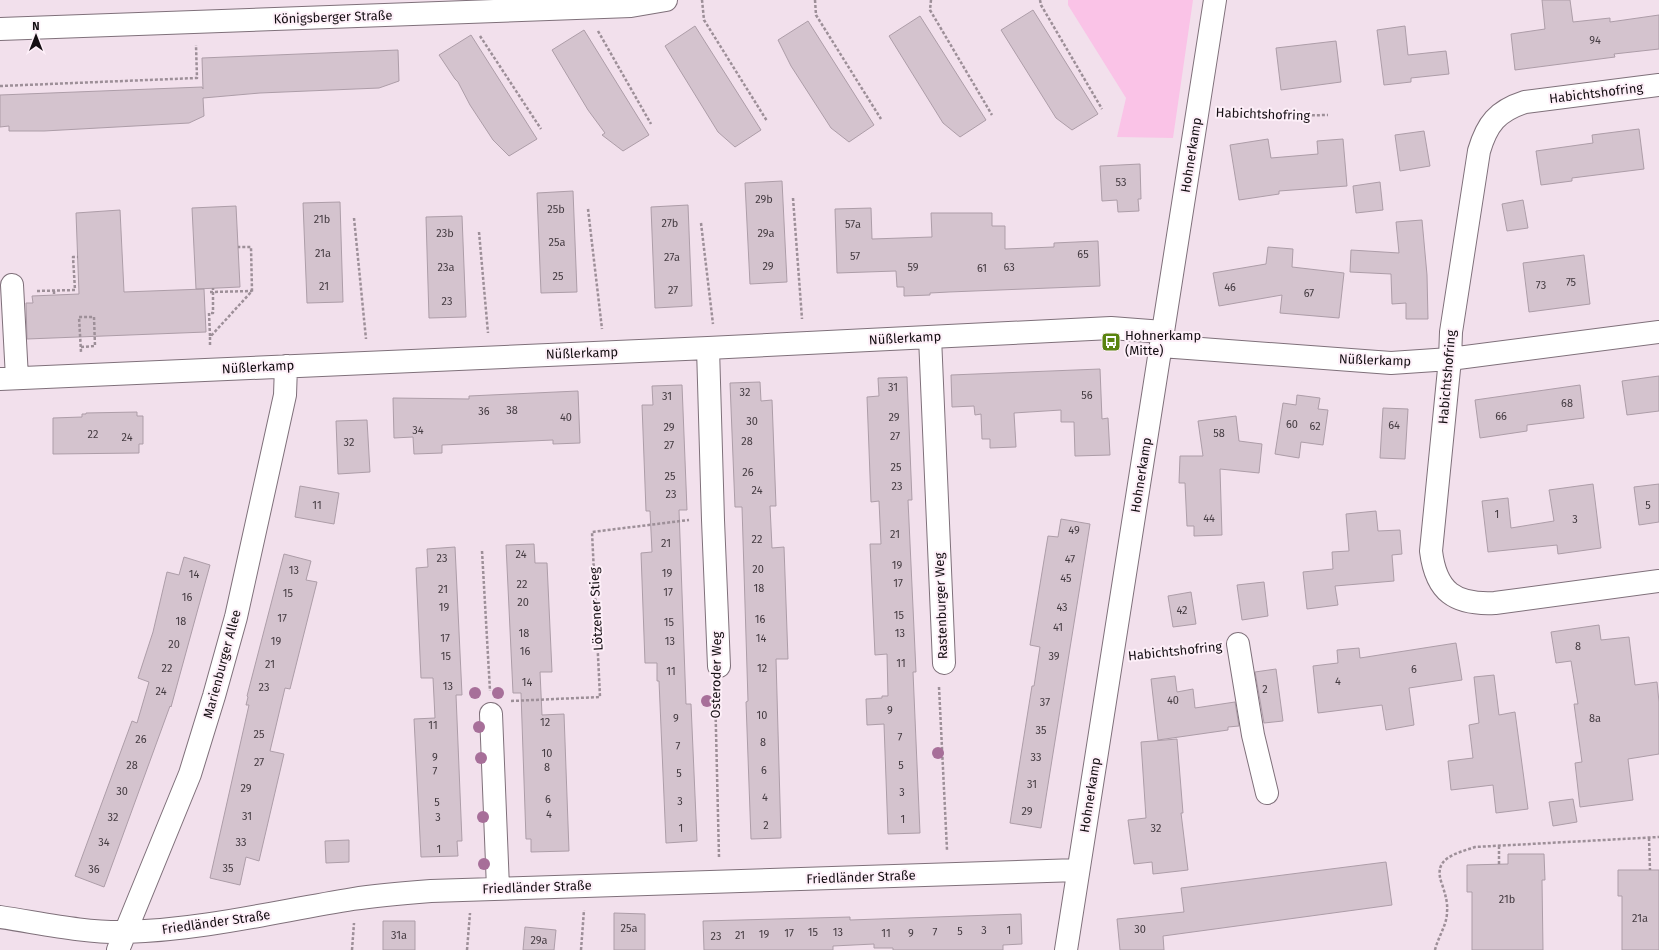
<svg xmlns="http://www.w3.org/2000/svg" width="1659" height="950" viewBox="0 0 1659 950" font-family="'Fira Sans',sans-serif">
<style>
.green{fill:#fac3e7}
.building{fill:#d4c3ce;stroke:#ad9da8}
.lines{fill:none;stroke-linecap:round;stroke-linejoin:round}
.minor-casing{stroke:#7f707a;stroke-width:24}
.path{stroke:#9d8f98;stroke-width:2.5;stroke-dasharray:3 2;stroke-linecap:butt}
.minor{stroke:#fff;stroke-width:22}
.tree{fill:#a76f99}
.labels{text-anchor:middle;dominant-baseline:central;stroke-width:4;stroke-linejoin:round;paint-order:stroke}
.number-label{font-size:11px;fill:#443b41}
.street-label{font-size:13px;fill:#140e12;stroke:#fdeff8}
.poi-label{font-size:13px;fill:#140e12;stroke:#fdeff8;text-anchor:start}
</style>
<rect width="100%" height="100%" fill="#f2e0ec"/>
<path class="green" d="M 1068,0 L 1193,0 L 1173,138 L 1117,137 L 1126,98 L 1068,5 Z"/>
<path class="building" d="M 1542,0 L 1570,0 L 1573,22 L 1610,18 L 1610,22 L 1659,15 L 1659,49 L 1614,54 L 1615,57 L 1515,70 L 1511,34 L 1545,29 Z
M 1033,10 L 1098,114 L 1072,130 L 1056,118 L 1001,30 Z
M 920,16 L 986,120 L 960,137 L 943,123 L 889,36 Z
M 808,21 L 874,125 L 849,142 L 831,128 L 791,66 L 778,40 Z
M 695,26 L 761,130 L 735,147 L 718,132 L 665,46 Z
M 1405,26 L 1408,55 L 1446,51 L 1449,74 L 1411,78 L 1411,82 L 1384,85 L 1377,30 Z
M 584,30 L 649,135 L 623,151 L 602,135 L 605,133 L 588,110 L 552,50 Z
M 471,35 L 537,139 L 509,156 L 493,140 L 470,105 L 458,82 L 455,79 L 439,55 Z
M 1336,41 L 1341,82 L 1281,90 L 1276,48 Z
M 398,50 L 399,81 L 379,88 L 260,93 L 203,98 L 204,116 L 189,123 L 44,131 L 9,131 L 9,126 L 0,127 L 0,95 L 202,87 L 203,89 L 202,58 Z
M 1639,129 L 1644,169 L 1572,178 L 1572,181 L 1541,185 L 1536,151 L 1593,143 L 1592,135 Z
M 1424,131 L 1430,166 L 1400,171 L 1395,135 Z
M 1268,139 L 1271,158 L 1318,154 L 1317,141 L 1343,139 L 1347,186 L 1279,191 L 1279,194 L 1239,200 L 1230,145 Z
M 1140,164 L 1141,199 L 1138,199 L 1139,211 L 1118,212 L 1117,200 L 1102,201 L 1100,166 Z
M 782,181 L 787,282 L 750,284 L 745,183 Z
M 1380,182 L 1383,210 L 1356,213 L 1353,186 Z
M 573,191 L 577,292 L 541,293 L 537,193 Z
M 1523,200 L 1528,228 L 1507,231 L 1502,204 Z
M 340,202 L 343,302 L 307,303 L 303,203 Z
M 688,205 L 692,306 L 655,308 L 651,207 Z
M 236,206 L 240,287 L 196,289 L 192,208 Z
M 871,208 L 872,239 L 932,237 L 931,213 L 992,213 L 992,226 L 1005,226 L 1005,249 L 1054,247 L 1054,243 L 1098,241 L 1100,286 L 949,292 L 930,293 L 930,295 L 904,296 L 904,287 L 897,287 L 896,271 L 837,273 L 835,209 Z
M 120,210 L 124,292 L 204,289 L 206,332 L 27,339 L 26,303 L 33,303 L 32,296 L 79,294 L 76,213 Z
M 462,216 L 466,317 L 429,318 L 426,217 Z
M 1422,220 L 1427,275 L 1428,319 L 1406,319 L 1406,303 L 1392,304 L 1391,274 L 1350,272 L 1351,250 L 1399,253 L 1396,222 Z
M 1268,247 L 1293,249 L 1292,267 L 1344,273 L 1339,318 L 1280,313 L 1282,295 L 1219,306 L 1213,273 L 1266,264 Z
M 1584,255 L 1590,304 L 1529,312 L 1523,263 Z
M 1100,369 L 1102,419 L 1108,418 L 1110,455 L 1075,456 L 1074,422 L 1061,422 L 1061,410 L 1014,413 L 1016,447 L 990,448 L 990,439 L 982,439 L 981,414 L 975,415 L 974,406 L 952,407 L 951,375 Z
M 1659,376 L 1659,411 L 1627,415 L 1622,381 Z
M 907,377 L 912,500 L 908,500 L 916,672 L 913,672 L 920,833 L 888,834 L 884,724 L 867,725 L 866,699 L 882,698 L 882,696 L 888,696 L 887,654 L 875,655 L 870,544 L 881,544 L 879,501 L 871,502 L 867,397 L 879,396 L 878,378 Z
M 760,382 L 761,401 L 772,400 L 776,506 L 770,506 L 772,548 L 784,547 L 788,659 L 776,659 L 781,838 L 751,839 L 746,702 L 748,701 L 742,507 L 735,507 L 730,383 Z
M 682,385 L 687,510 L 679,510 L 686,704 L 691,704 L 697,841 L 666,843 L 659,681 L 657,681 L 657,663 L 645,663 L 641,553 L 652,552 L 650,511 L 646,511 L 642,405 L 653,405 L 652,386 Z
M 1580,385 L 1584,418 L 1527,425 L 1527,431 L 1480,438 L 1475,400 Z
M 578,391 L 580,443 L 553,444 L 553,440 L 442,445 L 442,453 L 414,454 L 413,437 L 394,438 L 393,398 L 469,399 L 469,396 Z
M 1297,395 L 1320,398 L 1318,409 L 1328,410 L 1323,445 L 1301,442 L 1299,458 L 1275,454 L 1283,403 L 1296,405 Z
M 1383,408 L 1408,409 L 1405,459 L 1380,458 Z
M 137,412 L 137,416 L 143,416 L 143,444 L 139,444 L 139,453 L 53,454 L 53,418 L 82,417 L 82,414 L 86,414 L 86,413 Z
M 1236,416 L 1239,441 L 1262,444 L 1259,473 L 1220,469 L 1222,535 L 1194,536 L 1194,526 L 1187,526 L 1185,483 L 1179,483 L 1180,456 L 1203,456 L 1198,421 Z
M 367,420 L 370,472 L 338,474 L 336,421 Z
M 1593,484 L 1601,548 L 1558,554 L 1557,545 L 1488,552 L 1482,501 L 1508,498 L 1511,528 L 1554,521 L 1549,490 Z
M 1659,484 L 1659,522 L 1639,525 L 1634,487 Z
M 300,486 L 339,493 L 334,524 L 295,517 Z
M 1376,511 L 1378,531 L 1400,530 L 1402,554 L 1392,555 L 1394,581 L 1335,586 L 1338,605 L 1307,609 L 1303,572 L 1333,569 L 1332,552 L 1349,551 L 1346,514 Z
M 1061,519 L 1090,524 L 1041,828 L 1010,823 L 1032,686 L 1034,686 L 1040,647 L 1030,645 L 1048,536 L 1058,537 Z
M 534,544 L 535,563 L 547,563 L 552,672 L 540,672 L 542,715 L 564,714 L 569,851 L 531,852 L 531,839 L 526,839 L 521,693 L 513,693 L 506,545 Z
M 455,547 L 462,695 L 456,695 L 462,841 L 457,841 L 458,856 L 421,857 L 414,719 L 435,718 L 433,678 L 421,678 L 416,568 L 428,567 L 427,549 Z
M 284,554 L 311,561 L 306,580 L 317,582 L 290,689 L 285,688 L 270,751 L 284,754 L 259,861 L 246,857 L 240,885 L 210,878 L 249,705 L 246,705 L 248,697 L 247,696 Z
M 184,557 L 210,565 L 171,707 L 170,706 L 104,887 L 75,876 L 132,721 L 137,723 L 149,682 L 138,678 L 153,632 L 167,572 L 179,575 Z
M 1264,582 L 1268,616 L 1242,620 L 1237,585 Z
M 1191,592 L 1196,624 L 1173,627 L 1168,596 Z
M 1599,625 L 1601,640 L 1629,637 L 1635,685 L 1657,682 L 1659,702 L 1659,754 L 1628,759 L 1633,800 L 1580,807 L 1575,763 L 1582,762 L 1574,704 L 1578,704 L 1571,661 L 1556,663 L 1551,632 Z
M 1456,643 L 1462,680 L 1409,688 L 1414,725 L 1386,730 L 1382,705 L 1318,713 L 1313,666 L 1338,663 L 1337,650 L 1359,648 L 1360,658 Z
M 1276,669 L 1283,721 L 1264,723 L 1255,672 Z
M 1494,675 L 1499,715 L 1515,712 L 1528,809 L 1496,813 L 1493,785 L 1451,790 L 1448,761 L 1473,758 L 1469,725 L 1479,723 L 1474,677 Z
M 1175,676 L 1177,692 L 1193,689 L 1195,708 L 1235,702 L 1239,726 L 1228,727 L 1228,730 L 1158,740 L 1151,679 Z
M 1177,739 L 1183,813 L 1181,813 L 1188,870 L 1153,874 L 1152,862 L 1134,864 L 1128,820 L 1146,818 L 1141,742 Z
M 1573,799 L 1577,822 L 1553,826 L 1549,802 Z
M 349,840 L 349,862 L 326,863 L 325,841 Z
M 1508,854 L 1544,854 L 1545,880 L 1542,880 L 1543,950 L 1472,950 L 1472,892 L 1467,892 L 1467,865 L 1508,864 Z
M 1386,862 L 1392,905 L 1163,936 L 1164,950 L 1120,950 L 1117,919 L 1184,912 L 1181,888 Z
M 1618,870 L 1659,870 L 1659,950 L 1622,950 L 1622,896 L 1618,896 Z
M 614,913 L 645,914 L 645,950 L 614,950 Z
M 1021,914 L 1022,944 L 1003,945 L 1003,950 L 893,950 L 893,948 L 874,948 L 874,944 L 833,946 L 833,950 L 704,950 L 703,921 L 850,917 L 850,920 Z
M 383,921 L 415,921 L 415,950 L 383,950 Z
M 525,927 L 556,930 L 554,950 L 523,950 Z"/>
<g class="lines">
<g class="minor-casing">
<path id="minor" d="M 0,29 L 631,6 L 666,0
M 1659,85 L 1525,102 C 1497,111 1487,124 1479,151 L 1451,332 L 1450,359 L 1431,551 C 1436,592 1455,605 1495,603 L 1659,581
M 12,285 L 17,378
M 930,337 L 944,663
M 1161,346 L 1391,363 L 1450,359 L 1659,332
M 708,348 L 713,520 L 719,666
M 0,379 L 708,348 L 1111,328 L 1163,332
M 1238,644 L 1253,735 L 1267,793
M 491,714 L 498,888
M 0,917 C 41,923 84,933 126,932 C 203,930 278,911 353,899 C 379,895 405,893 431,891 L 1078,870
M 118,950 L 190,774 L 214,696 L 236,617 L 285,395 L 286,366
M 1066,950 L 1215,0"/>
</g>
<path class="path" d="M 702,0 L 704,20 L 767,121
M 815,0 L 816,15 L 881,119
M 931,0 L 930,10 L 992,115
M 1040,0 L 1041,5 L 1102,109
M 598,31 L 651,124
M 480,36 L 541,129
M 0,86 L 197,78 L 196,45
M 1222,113 L 1266,116 L 1328,115
M 793,198 L 802,319
M 588,209 L 602,329
M 354,218 L 366,339
M 701,223 L 713,324
M 479,232 L 488,333
M 37,291 L 75,290 L 73,257 L 78,257
M 54,291 L 54,295
M 210,292 L 252,291
M 210,336 L 209,313 L 213,313 L 213,288
M 210,345 L 210,337 L 252,291 L 251,247 L 238,247
M 81,347 L 95,346 L 94,317 L 79,317 L 81,352
M 482,551 L 490,691
M 1135,658 L 1214,648
M 939,687 L 947,850
M 715,689 L 719,857
M 511,701 L 600,697 L 592,532 L 689,520
M 1649,838 L 1650,870
M 1499,864 L 1499,846
M 352,950 L 354,923
M 467,950 L 470,913
M 581,950 L 584,910
M 1435,950 C 1438,937 1447,925 1447,912 C 1448,902 1445,894 1442,884 C 1432,858 1455,854 1475,847 L 1659,837"/>
<use href="#minor" class="minor"/>
</g>
<g class="tree">
<circle cx="475" cy="693" r="6"/>
<circle cx="498" cy="693" r="6"/>
<circle cx="707" cy="701" r="6"/>
<circle cx="479" cy="727" r="6"/>
<circle cx="938" cy="753" r="6"/>
<circle cx="481" cy="758" r="6"/>
<circle cx="483" cy="817" r="6"/>
<circle cx="484" cy="864" r="6"/>
</g>
<defs>
<g id="bus-square" transform="scale(1)"><rect x="-9" y="-9" width="18" height="18" rx="4" fill="#5a840f" stroke="#fdeff8"/><path d="M-5-6H5V4H4V6H2V4H-2V6H-4V4H-5ZM-3.5-4V0h7V-4ZM-3.5 1.2v1.5H-2V1.2ZM2 1.2v1.5H3.5V1.2Z" fill="#fff"/></g>
</defs>
<g fill-rule="evenodd">
<use href="#bus-square" x="1111" y="342"/>
</g>
<g class="labels">
<g class="number-label">
<text x="1595" y="40">94</text>
<text x="1121" y="182">53</text>
<text x="764" y="199">29b</text>
<text x="556" y="209">25b</text>
<text x="322" y="219">21b</text>
<text x="670" y="223">27b</text>
<text x="853" y="224">57a</text>
<text x="445" y="233">23b</text>
<text x="766" y="233">29a</text>
<text x="557" y="242">25a</text>
<text x="323" y="253">21a</text>
<text x="1083" y="254">65</text>
<text x="855" y="256">57</text>
<text x="672" y="257">27a</text>
<text x="768" y="266">29</text>
<text x="446" y="267">23a</text>
<text x="913" y="267">59</text>
<text x="1009" y="267">63</text>
<text x="982" y="268">61</text>
<text x="558" y="276">25</text>
<text x="1571" y="282">75</text>
<text x="1541" y="285">73</text>
<text x="324" y="286">21</text>
<text x="1230" y="287">46</text>
<text x="673" y="290">27</text>
<text x="1309" y="293">67</text>
<text x="447" y="301">23</text>
<text x="893" y="387">31</text>
<text x="745" y="392">32</text>
<text x="1087" y="395">56</text>
<text x="667" y="396">31</text>
<text x="1567" y="403">68</text>
<text x="512" y="410">38</text>
<text x="484" y="411">36</text>
<text x="1501" y="416">66</text>
<text x="566" y="417">40</text>
<text x="894" y="417">29</text>
<text x="752" y="421">30</text>
<text x="1292" y="424">60</text>
<text x="1394" y="425">64</text>
<text x="1315" y="426">62</text>
<text x="669" y="427">29</text>
<text x="418" y="430">34</text>
<text x="1219" y="433">58</text>
<text x="93" y="434">22</text>
<text x="895" y="436">27</text>
<text x="127" y="437">24</text>
<text x="747" y="441">28</text>
<text x="349" y="442">32</text>
<text x="669" y="445">27</text>
<text x="896" y="467">25</text>
<text x="748" y="472">26</text>
<text x="670" y="476">25</text>
<text x="897" y="486">23</text>
<text x="757" y="490">24</text>
<text x="671" y="494">23</text>
<text x="317" y="505">11</text>
<text x="1648" y="505">5</text>
<text x="1497" y="514">1</text>
<text x="1209" y="518">44</text>
<text x="1575" y="519">3</text>
<text x="1074" y="530">49</text>
<text x="895" y="534">21</text>
<text x="757" y="539">22</text>
<text x="666" y="543">21</text>
<text x="521" y="554">24</text>
<text x="442" y="558">23</text>
<text x="1070" y="559">47</text>
<text x="897" y="565">19</text>
<text x="758" y="569">20</text>
<text x="294" y="570">13</text>
<text x="667" y="573">19</text>
<text x="194" y="574">14</text>
<text x="1066" y="578">45</text>
<text x="898" y="583">17</text>
<text x="522" y="584">22</text>
<text x="759" y="588">18</text>
<text x="443" y="589">21</text>
<text x="668" y="592">17</text>
<text x="288" y="593">15</text>
<text x="187" y="597">16</text>
<text x="523" y="602">20</text>
<text x="444" y="607">19</text>
<text x="1062" y="607">43</text>
<text x="1182" y="610">42</text>
<text x="899" y="615">15</text>
<text x="282" y="618">17</text>
<text x="760" y="619">16</text>
<text x="181" y="621">18</text>
<text x="669" y="622">15</text>
<text x="1058" y="627">41</text>
<text x="524" y="633">18</text>
<text x="900" y="633">13</text>
<text x="445" y="638">17</text>
<text x="761" y="638">14</text>
<text x="276" y="641">19</text>
<text x="670" y="641">13</text>
<text x="174" y="644">20</text>
<text x="1578" y="646">8</text>
<text x="525" y="651">16</text>
<text x="446" y="656">15</text>
<text x="1054" y="656">39</text>
<text x="901" y="663">11</text>
<text x="270" y="664">21</text>
<text x="167" y="668">22</text>
<text x="762" y="668">12</text>
<text x="1414" y="669">6</text>
<text x="671" y="671">11</text>
<text x="1338" y="681">4</text>
<text x="527" y="682">14</text>
<text x="448" y="686">13</text>
<text x="264" y="687">23</text>
<text x="1265" y="689">2</text>
<text x="161" y="691">24</text>
<text x="1173" y="700">40</text>
<text x="1045" y="702">37</text>
<text x="890" y="710">9</text>
<text x="762" y="715">10</text>
<text x="676" y="718">9</text>
<text x="1595" y="718">8a</text>
<text x="545" y="722">12</text>
<text x="433" y="725">11</text>
<text x="1041" y="730">35</text>
<text x="259" y="734">25</text>
<text x="900" y="737">7</text>
<text x="141" y="739">26</text>
<text x="763" y="742">8</text>
<text x="678" y="746">7</text>
<text x="547" y="753">10</text>
<text x="435" y="757">9</text>
<text x="1036" y="757">33</text>
<text x="259" y="762">27</text>
<text x="132" y="765">28</text>
<text x="901" y="765">5</text>
<text x="547" y="767">8</text>
<text x="764" y="770">6</text>
<text x="435" y="771">7</text>
<text x="679" y="773">5</text>
<text x="1032" y="784">31</text>
<text x="246" y="788">29</text>
<text x="122" y="791">30</text>
<text x="902" y="792">3</text>
<text x="765" y="797">4</text>
<text x="548" y="799">6</text>
<text x="680" y="801">3</text>
<text x="437" y="802">5</text>
<text x="1027" y="811">29</text>
<text x="549" y="814">4</text>
<text x="247" y="816">31</text>
<text x="113" y="817">32</text>
<text x="438" y="817">3</text>
<text x="903" y="819">1</text>
<text x="766" y="825">2</text>
<text x="681" y="828">1</text>
<text x="1156" y="828">32</text>
<text x="104" y="842">34</text>
<text x="241" y="842">33</text>
<text x="439" y="849">1</text>
<text x="228" y="868">35</text>
<text x="94" y="869">36</text>
<text x="1507" y="899">21b</text>
<text x="1640" y="918">21a</text>
<text x="629" y="928">25a</text>
<text x="1140" y="929">30</text>
<text x="984" y="930">3</text>
<text x="1009" y="930">1</text>
<text x="960" y="931">5</text>
<text x="813" y="932">15</text>
<text x="838" y="932">13</text>
<text x="935" y="932">7</text>
<text x="789" y="933">17</text>
<text x="886" y="933">11</text>
<text x="911" y="933">9</text>
<text x="764" y="934">19</text>
<text x="399" y="935">31a</text>
<text x="740" y="935">21</text>
<text x="716" y="936">23</text>
<text x="539" y="940">29a</text>
</g>
<g class="street-label">
<text transform="translate(333 17) rotate(-2)">Königsberger Straße</text>
<text transform="translate(1596 93) rotate(-7)">Habichtshofring</text>
<text transform="translate(1263 114) rotate(2)">Habichtshofring</text>
<text transform="translate(1191 155) rotate(-81)">Hohnerkamp</text>
<text transform="translate(905 338) rotate(-3)">Nüßlerkamp</text>
<text transform="translate(582 353) rotate(-2)">Nüßlerkamp</text>
<text transform="translate(1375 360) rotate(2)">Nüßlerkamp</text>
<text transform="translate(258 367) rotate(-3)">Nüßlerkamp</text>
<text transform="translate(1447 377) rotate(-85)">Habichtshofring</text>
<text transform="translate(1141 475) rotate(-81)">Hohnerkamp</text>
<text transform="translate(941 606) rotate(-92)">Rastenburger Weg</text>
<text transform="translate(596 609) rotate(-93)">Lötzener Stieg</text>
<text transform="translate(1175 651) rotate(-6)">Habichtshofring</text>
<text transform="translate(222 664) rotate(-75)">Marienburger Allee</text>
<text transform="translate(716 675) rotate(-89)">Osteroder Weg</text>
<text transform="translate(1090 795) rotate(-81)">Hohnerkamp</text>
<text transform="translate(861 877) rotate(-2)">Friedländer Straße</text>
<text transform="translate(537 887) rotate(-2)">Friedländer Straße</text>
<text transform="translate(216 922) rotate(-8)">Friedländer Straße</text>
</g>
<g class="poi-label">
<text x="1125" y="335">Hohnerkamp<tspan x="1125" dy="15">(Mitte)</tspan></text>
</g>
</g>
<g transform="translate(36 36)" stroke="#fdeff8" stroke-width="3" paint-order="stroke">
<path d="M0-3L7 15L0 10L-7 15Z" fill="#140e12"/>
<text y="-6" font-size="11" font-weight="bold" text-anchor="middle" fill="#140e12">N</text>
</g>
</svg>
